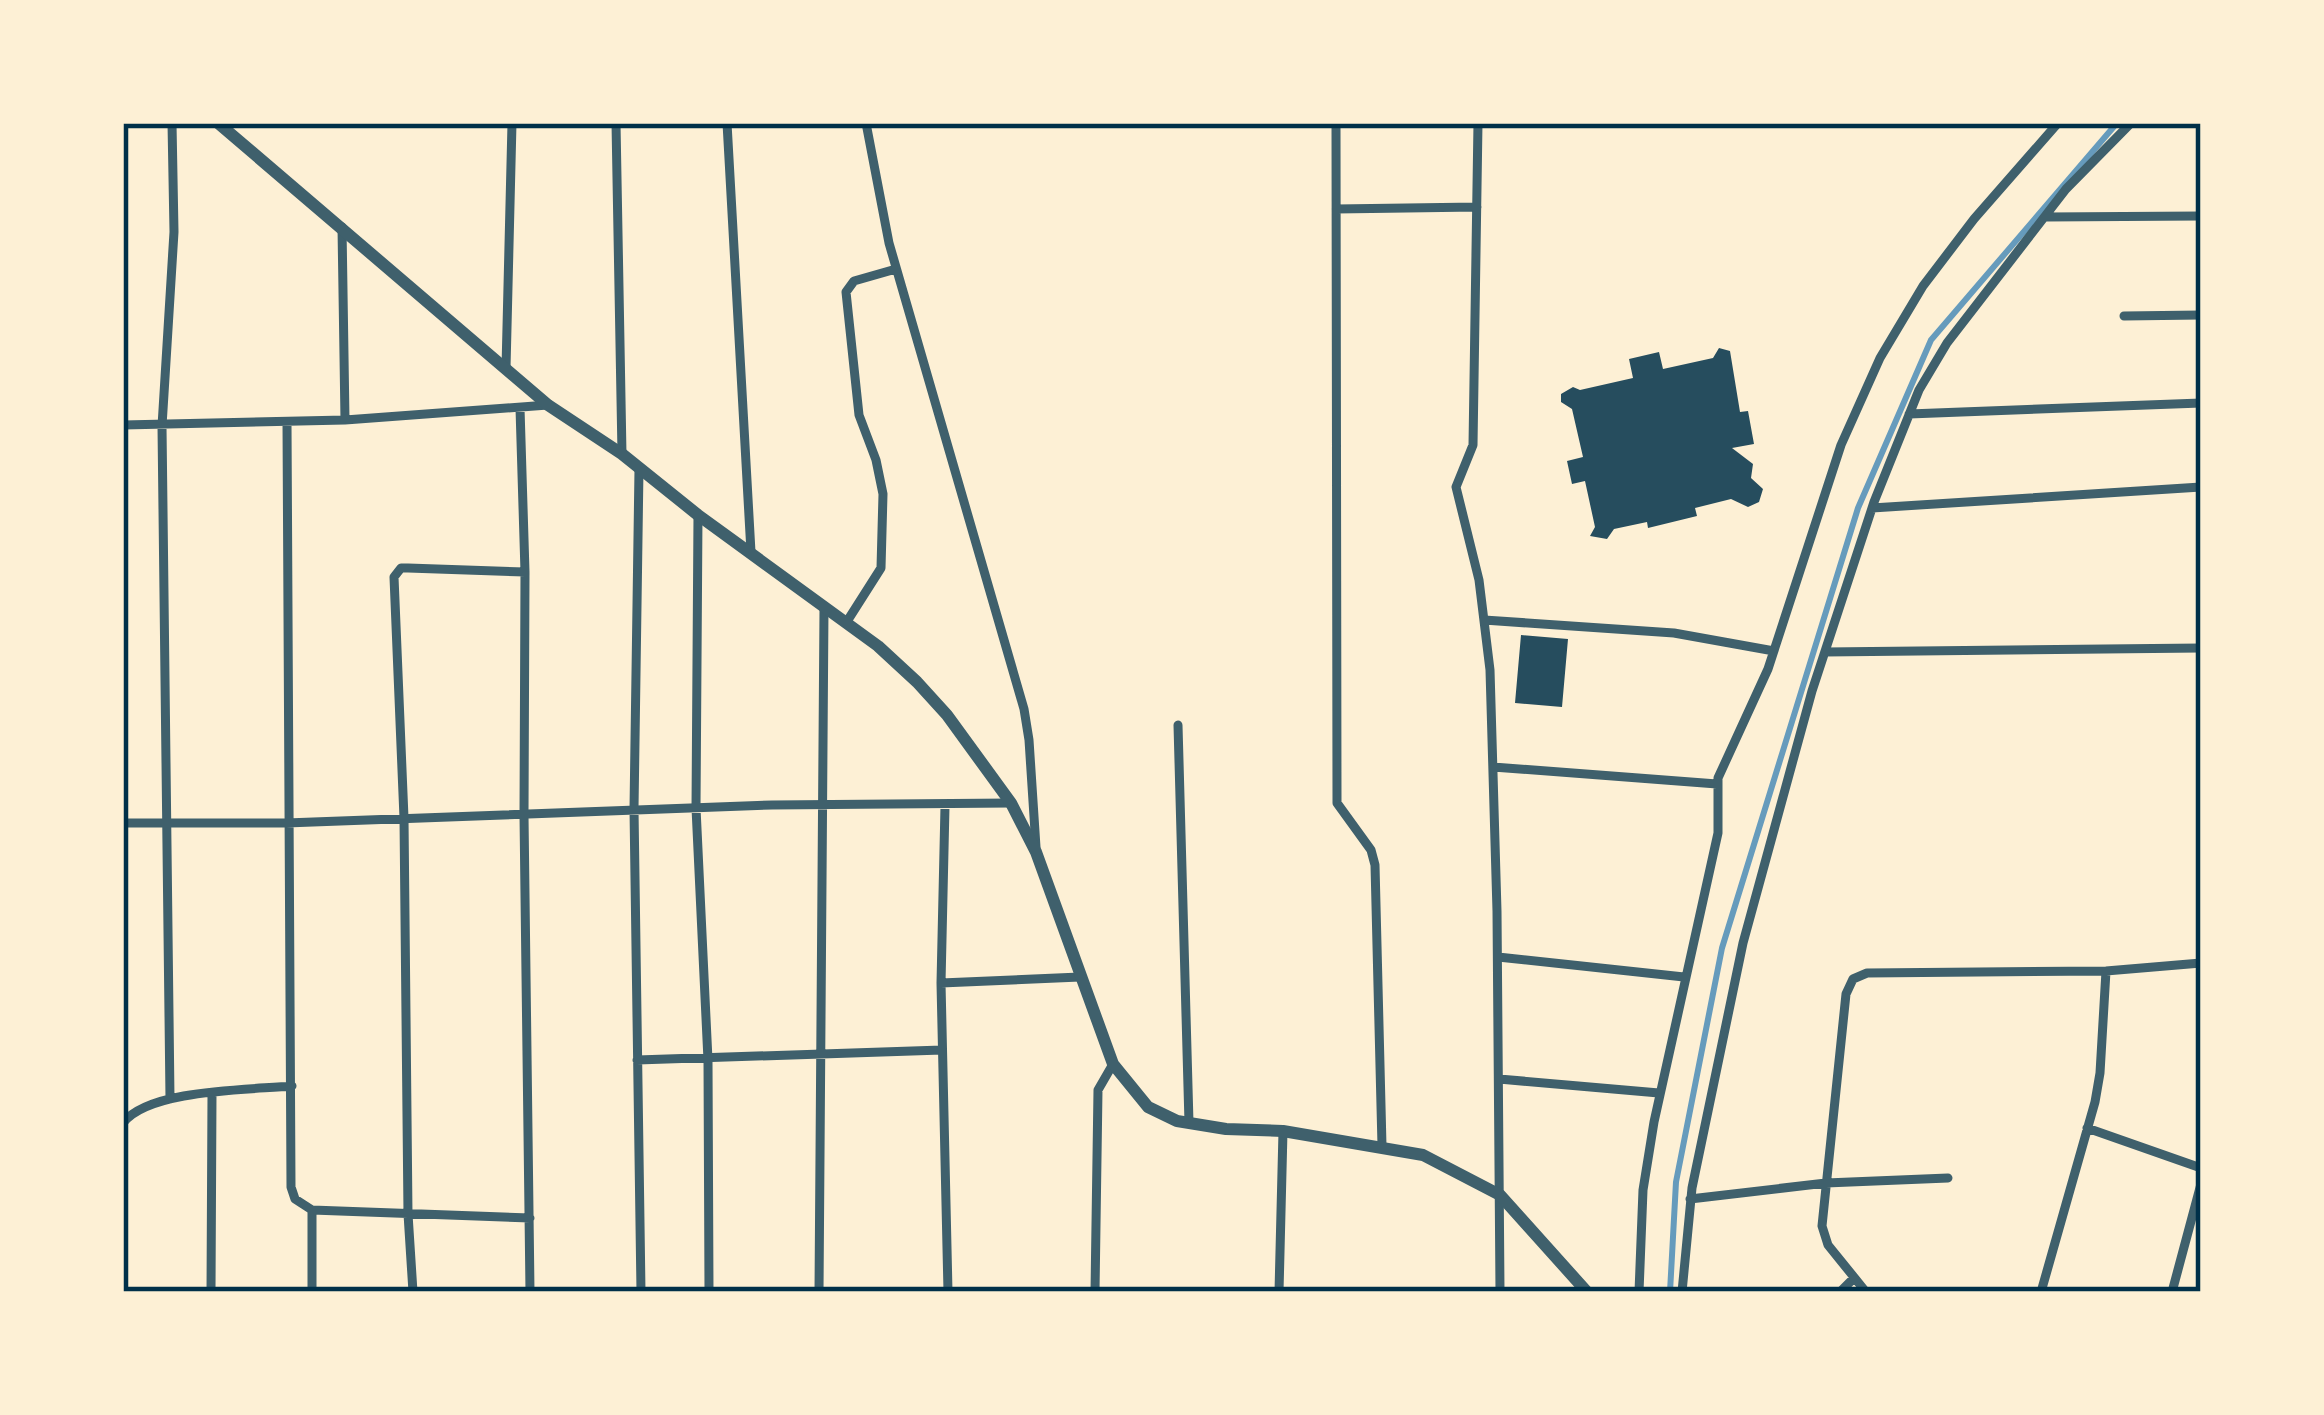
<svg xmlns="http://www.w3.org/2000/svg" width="2324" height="1415" viewBox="0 0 2324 1415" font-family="'Libre Baskerville',serif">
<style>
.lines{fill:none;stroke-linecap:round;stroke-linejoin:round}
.stream{stroke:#669bbc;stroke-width:6}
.building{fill:#264d5e}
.minor{stroke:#3f606c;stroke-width:9}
.tertiary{stroke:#3f606c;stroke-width:12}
.neatline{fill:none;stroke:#003049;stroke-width:4.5}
</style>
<rect width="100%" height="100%" fill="#fdf0d5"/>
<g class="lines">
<path class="stream" d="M 1670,1292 L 1676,1182 L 1722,948 L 1858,508 L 1931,340 L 2117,123"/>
</g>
<path class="building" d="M 1719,348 L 1730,351 L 1740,412 L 1748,411 L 1754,444 L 1732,448 L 1753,464 L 1751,478 L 1763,489 L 1759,502 L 1748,507 L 1731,499 L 1695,508 L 1697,516 L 1648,528 L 1647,522 L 1614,529 L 1607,539 L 1590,536 L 1595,527 L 1585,481 L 1572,484 L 1567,461 L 1583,457 L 1572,409 L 1561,402 L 1561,394 L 1573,387 L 1580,390 L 1633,378 L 1629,359 L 1659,352 L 1663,369 L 1713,358 Z
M 1521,635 L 1568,639 L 1562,707 L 1515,703 Z"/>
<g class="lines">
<path class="minor" d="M 616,123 L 622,454
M 727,123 L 751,552
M 866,123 L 889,243 L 1024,709 L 1029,740 L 1036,847
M 1336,123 L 1337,803 L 1371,850 L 1375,865 L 1382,1146
M 1478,123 L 1473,445 L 1456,487 L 1479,580 L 1490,670 L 1497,911 L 1500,1292
M 1336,209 L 1477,207
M 2046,217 L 2201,216
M 342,227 L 345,420
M 2124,316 L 2201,315
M 506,368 L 512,123
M 520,408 L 525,572 L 524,815 L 530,1292
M 1909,414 L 2201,403
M 287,422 L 291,1187 L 295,1199 L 312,1210
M 123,425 L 345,420 L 548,405
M 639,469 L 634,809 L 641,1292
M 1872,508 L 2201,487
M 698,515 L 696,808 L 708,1060 L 709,1292
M 1484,620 L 1674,633 L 1774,651
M 846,623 L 881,568 L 883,494 L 876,460 L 859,415 L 846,292 L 854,281 L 896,269
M 1825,652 L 2201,648
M 1178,725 L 1189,1123
M 1493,767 L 1717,784
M 123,823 L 286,823 L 772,805 L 1011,803
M 1498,957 L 1684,977
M 941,983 L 945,806
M 637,1060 L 942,1050
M 1499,1079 L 1659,1093
M 170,1099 L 162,426 L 174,232 L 172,123
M 123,1123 C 149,1089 249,1090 292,1086
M 2087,1128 L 2201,1168
M 1690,1199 L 1826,1183 L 1948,1178
M 211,1292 L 212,1094
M 312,1292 L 312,1210 L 530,1218
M 413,1292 L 408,1214 L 404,818 L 394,577 L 401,568 L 408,568 L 525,572
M 819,1292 L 824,608
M 948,1292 L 941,983 L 1080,977
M 1095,1292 L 1098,1090 L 1113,1064
M 1279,1292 L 1283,1131
M 1639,1292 L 1643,1190 L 1654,1122 L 1718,833 L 1718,778 L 1768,669 L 1841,445 L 1880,358 L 1923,286 L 1974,219 L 2058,123
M 1682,1292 L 1692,1188 L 1743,943 L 1812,691 L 1874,502 L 1919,390 L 1947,343 L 2066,189 L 2131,123
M 1840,1292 L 1854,1278
M 1866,1292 L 1828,1245 L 1822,1226 L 1846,994 L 1853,979 L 1867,973 L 2106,971 L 2201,963
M 2041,1292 L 2095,1102 L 2100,1073 L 2106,971
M 2172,1292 L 2201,1184"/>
<path class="tertiary" d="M 218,123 L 548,405 L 622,454 L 698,515 L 878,646 L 917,682 L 947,715 L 1011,803 L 1036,852 L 1113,1064 L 1148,1107 L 1177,1121 L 1226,1129 L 1283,1131 L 1423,1155 L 1500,1195 L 1587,1292"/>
</g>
<rect width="2324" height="1415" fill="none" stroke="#fdf0d5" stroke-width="252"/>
<rect x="126" y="126" width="2072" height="1163" class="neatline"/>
</svg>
